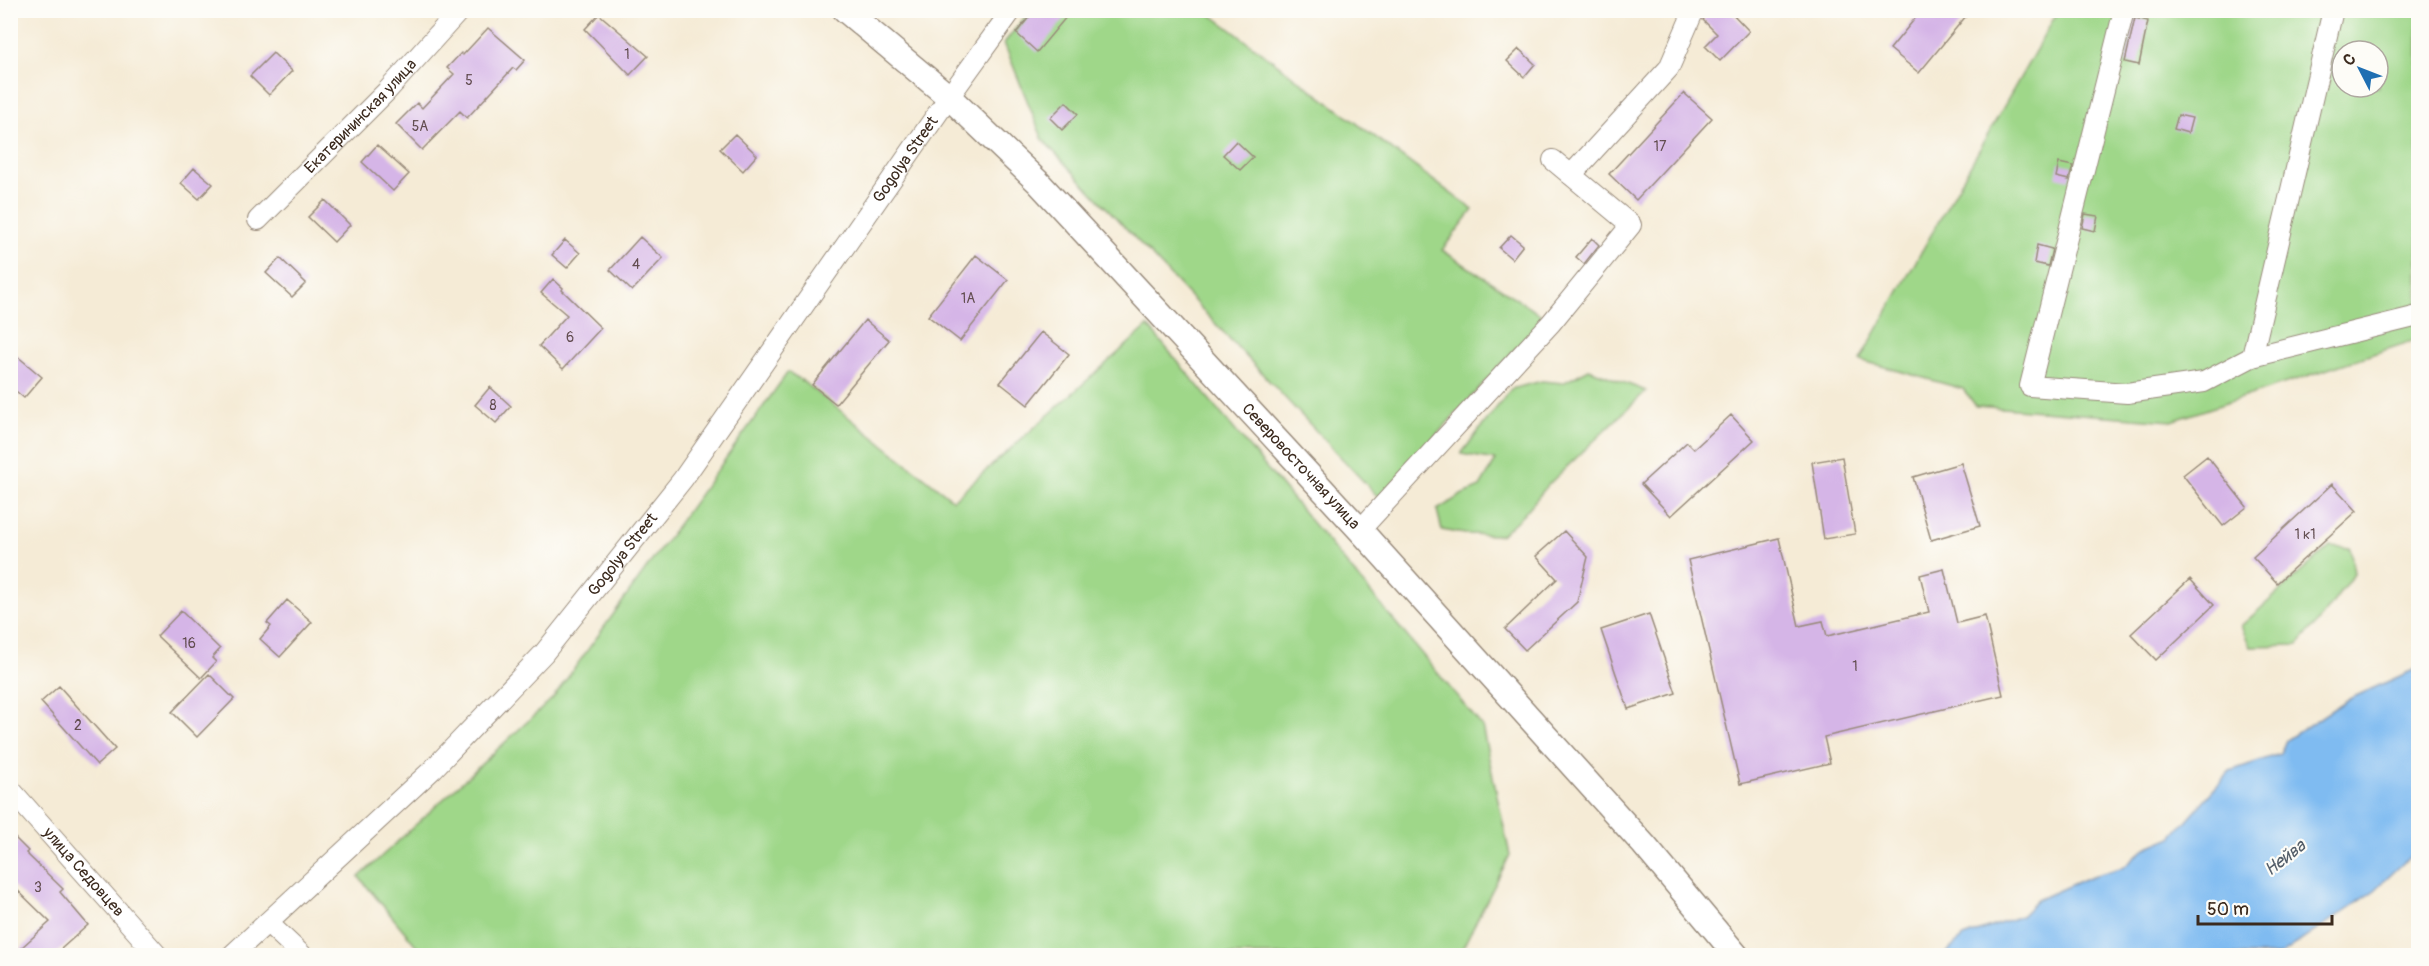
<svg xmlns="http://www.w3.org/2000/svg" width="2429" height="966" viewBox="0 0 2429 966" font-family="Pangolin,sans-serif">
<style>
.green{fill:#9fd789;stroke:#6d8054;stroke-width:1.5;fill-rule:evenodd}
.water{fill:#7fbbf1;stroke:#5d7288;stroke-width:1.5}
.building{fill:#d5b5e7}
.lines{fill:none;stroke-linecap:round;stroke-linejoin:round}
.minor-casing{stroke:#988a7a;stroke-width:22}
.major-casing{stroke:#988a7a;stroke-width:27}
.minor{stroke:#fff;stroke-width:20}
.major{stroke:#fff;stroke-width:24}
.labels{text-anchor:middle;dominant-baseline:central;stroke-width:4.5;stroke-linejoin:round;paint-order:stroke}
.number-label{font-size:14px;fill:#624d50}
.street-label{font-size:16px;fill:#3b2a1e;stroke:#fdfcf7}
.water-label{font-size:18px;font-style:italic;fill:#535d68;stroke:#fdfcf7}
</style>
<rect width="100%" height="100%" fill="#fdfcf7"/>
<filter id="ink" filterUnits="userSpaceOnUse"><feTurbulence type="fractalNoise" baseFrequency=".0167" numOctaves="2"/><feDisplacementMap in="SourceGraphic" scale="12" xChannelSelector="R" yChannelSelector="G"/><feConvolveMatrix kernelMatrix="1 2 1 2 8 2 1 2 1" color-interpolation-filters="sRGB"/></filter>
<filter id="wash" filterUnits="userSpaceOnUse"><feTurbulence type="fractalNoise" baseFrequency=".008" numOctaves="4" result="noise"/><feDisplacementMap in="SourceGraphic" scale="24" xChannelSelector="R" yChannelSelector="G"/><feGaussianBlur stdDeviation="1.35" result="paint"/><feColorMatrix in="noise" values="0 0 0 0 0 0 0 0 0 0 0 0 0 0 0 0 0 1.4 0 .05"/><feComposite in="paint" operator="in"/></filter>
<g filter="url(#wash)">
<rect width="100%" height="100%" fill="#f5ebd6"/>
<path class="green" d="M 1030,11 L 1206,11 L 1473,210 L 1442,250 L 1544,317 L 1379,498 L 1043,140 L 1004,43 Z
M 2058,11 L 2418,11 L 2418,339 L 2172,421 L 1976,406 L 1963,389 L 1860,360 ZM 2342,51 L 2378,51 L 2378,87 L 2342,87 Z
M 1148,326 L 1482,726 L 1510,855 L 1459,955 L 424,955 L 359,877 L 553,698 L 788,372 L 803,381 L 953,500 Z
M 1589,369 L 1646,391 L 1549,484 L 1524,514 L 1501,535 L 1465,534 L 1442,530 L 1437,510 L 1463,494 L 1480,487 L 1496,460 L 1461,454 L 1511,389 L 1542,381 L 1563,383 Z
M 2330,546 L 2350,548 L 2354,573 L 2327,611 L 2298,645 L 2250,646 L 2241,626 Z"/>
<path class="water" d="M 2418,668 L 2418,849 L 2375,890 L 2280,955 L 1944,955 L 1963,937 L 2021,916 L 2037,900 L 2089,877 L 2124,867 L 2146,848 L 2172,837 L 2230,771 L 2280,754 L 2286,740 L 2347,700 Z"/>
<g id="blocks">
<path class="building" d="M 1035,10 L 1072,10 L 1037,52 L 1016,33 Z
M 1710,10 L 1729,10 L 1749,31 L 1720,61 L 1705,46 L 1717,34 L 1703,20 Z
M 1922,10 L 1971,10 L 1919,73 L 1890,49 Z
M 599,14 L 648,56 L 630,75 L 585,29 Z
M 2135,18 L 2148,21 L 2139,65 L 2125,62 Z
M 488,28 L 525,60 L 516,70 L 513,68 L 467,118 L 460,111 L 422,150 L 396,124 L 417,103 L 422,108 L 454,74 L 447,68 L 461,53 L 463,55 Z
M 1519,49 L 1535,64 L 1524,77 L 1507,61 Z
M 273,53 L 292,71 L 269,95 L 250,76 Z
M 1684,93 L 1712,118 L 1636,200 L 1609,174 Z
M 1066,102 L 1078,114 L 1062,130 L 1050,118 Z
M 2178,115 L 2192,118 L 2188,133 L 2174,129 Z
M 735,134 L 757,155 L 743,171 L 720,149 Z
M 1236,141 L 1253,157 L 1240,170 L 1223,155 Z
M 377,145 L 409,174 L 393,191 L 362,162 Z
M 2059,163 L 2073,166 L 2069,180 L 2056,177 Z
M 194,168 L 213,184 L 199,199 L 181,183 Z
M 325,200 L 350,225 L 334,242 L 308,217 Z
M 2085,214 L 2098,216 L 2095,231 L 2082,228 Z
M 1511,235 L 1523,245 L 1512,259 L 1499,248 Z
M 640,237 L 663,258 L 632,291 L 610,270 Z
M 1592,238 L 1599,245 L 1584,264 L 1576,257 Z
M 565,240 L 580,253 L 567,268 L 552,255 Z
M 2037,245 L 2052,249 L 2048,266 L 2034,263 Z
M 976,255 L 1008,280 L 960,341 L 928,316 Z
M 280,258 L 306,283 L 292,297 L 266,273 Z
M 553,279 L 563,288 L 562,290 L 601,328 L 563,369 L 539,346 L 567,315 L 541,293 Z
M 865,320 L 889,340 L 836,404 L 812,385 Z
M 1041,332 L 1069,354 L 1028,405 L 1000,383 Z
M 10,350 L 42,377 L 24,398 L 10,386 Z
M 490,387 L 511,406 L 496,423 L 475,405 Z
M 1731,415 L 1754,440 L 1671,516 L 1641,484 L 1687,442 L 1694,449 Z
M 2207,456 L 2247,507 L 2223,526 L 2183,475 Z
M 1842,457 L 1855,534 L 1824,539 L 1812,462 Z
M 1961,463 L 1980,526 L 1931,540 L 1913,477 Z
M 2332,484 L 2357,511 L 2277,583 L 2253,557 Z
M 1564,531 L 1588,557 L 1577,602 L 1525,650 L 1505,629 L 1557,579 L 1536,556 Z
M 1779,538 L 1799,626 L 1823,621 L 1827,636 L 1929,612 L 1920,575 L 1944,569 L 1957,623 L 1985,616 L 2003,695 L 1824,737 L 1830,763 L 1740,784 L 1688,560 Z
M 2190,579 L 2214,605 L 2156,660 L 2131,634 Z
M 287,600 L 312,622 L 280,657 L 260,639 L 271,626 L 267,623 Z
M 181,611 L 220,649 L 212,658 L 216,662 L 201,678 L 157,636 Z
M 1649,614 L 1676,693 L 1628,709 L 1601,630 Z
M 209,674 L 234,699 L 197,737 L 172,712 Z
M 59,686 L 115,749 L 97,765 L 41,702 Z
M 10,833 L 28,851 L 26,853 L 63,889 L 60,892 L 88,925 L 53,956 L 12,956 L 50,922 L 10,883 Z"/>
</g>
</g>
<g filter="url(#ink)">
<use href="#blocks" fill-opacity="0" stroke="#988a7a" stroke-width="1.5"/>
<g class="lines">
<g class="minor-casing">
<g id="minor">
<path d="M 2124,10 L 2030,386 L 2127,393 L 2204,382 L 2252,357 L 2418,316"/>
<path d="M 1571,175 L 1669,68 L 1694,10"/>
<path id="s1" d="M 258,220 L 386,92 L 460,10"/>
<path d="M 2252,357 L 2333,10"/>
<path d="M 1360,530 L 1551,323 L 1631,225 L 1553,160"/>
<path id="s2" d="M 10,789 L 158,956"/>
<path d="M 268,923 L 303,956"/>
<path id="s3" d="M 231,956 L 433,769 L 544,653 L 683,479 L 949,97 L 1012,10"/>
</g>
</g>
<g class="major-casing">
<g id="major">
<path id="s4" d="M 845,10 L 949,97 L 1038,182 L 1360,530 L 1644,845 L 1737,956"/>
</g>
</g>
<use href="#minor" class="minor"/>
<use href="#major" class="major"/>
</g>
</g>
<g class="labels">
<g class="number-label">
<text x="627" y="54">1</text>
<text x="469" y="80">5</text>
<text x="420" y="126">5А</text>
<text x="1660" y="146">17</text>
<text x="636" y="264">4</text>
<text x="968" y="298">1А</text>
<text x="570" y="337">6</text>
<text x="493" y="405">8</text>
<text x="2305" y="534">1 к1</text>
<text x="189" y="643">16</text>
<text x="1855" y="666">1</text>
<text x="78" y="725">2</text>
<text x="38" y="887">3</text>
</g>
<g class="street-label">
<text stroke="none"><textPath href="#s1" startOffset="146">Екатерининская улица</textPath></text>
<text stroke="none"><textPath href="#s3" startOffset="1048">Gogolya Street</textPath></text>
<text stroke="none"><textPath href="#s4" startOffset="646">Северовосточная улица</textPath></text>
<text stroke="none"><textPath href="#s3" startOffset="562">Gogolya Street</textPath></text>
<text stroke="none"><textPath href="#s2" startOffset="111">улица Седовцев</textPath></text>
</g>
<g class="water-label">
<text transform="translate(2285 858) rotate(-38)">Нейва</text>
</g>
</g>
<rect width="2429" height="966" fill="none" stroke="#fdfcf7" stroke-width="36"/>
<g transform="translate(2360 69) rotate(312)"><circle r="28" fill="#fdfcf7" stroke="#afa8a0" stroke-width="1.5"/>
<path d="M0-4.5L10 22L0 15L-10 22Z" fill="#1f6fb2"/>
<text y="-9" font-size="16" font-weight="bold" text-anchor="middle" fill="#3b2a1e">С</text>
</g>
<path d="M2198 915v9h134v-9" fill="none" stroke="#3b2a1e" stroke-width="3"/>
<text x="2207" y="915" font-size="18" fill="#3b2a1e" stroke="#fdfcf7" stroke-width="4.5" paint-order="stroke">50 m</text>
</svg>
